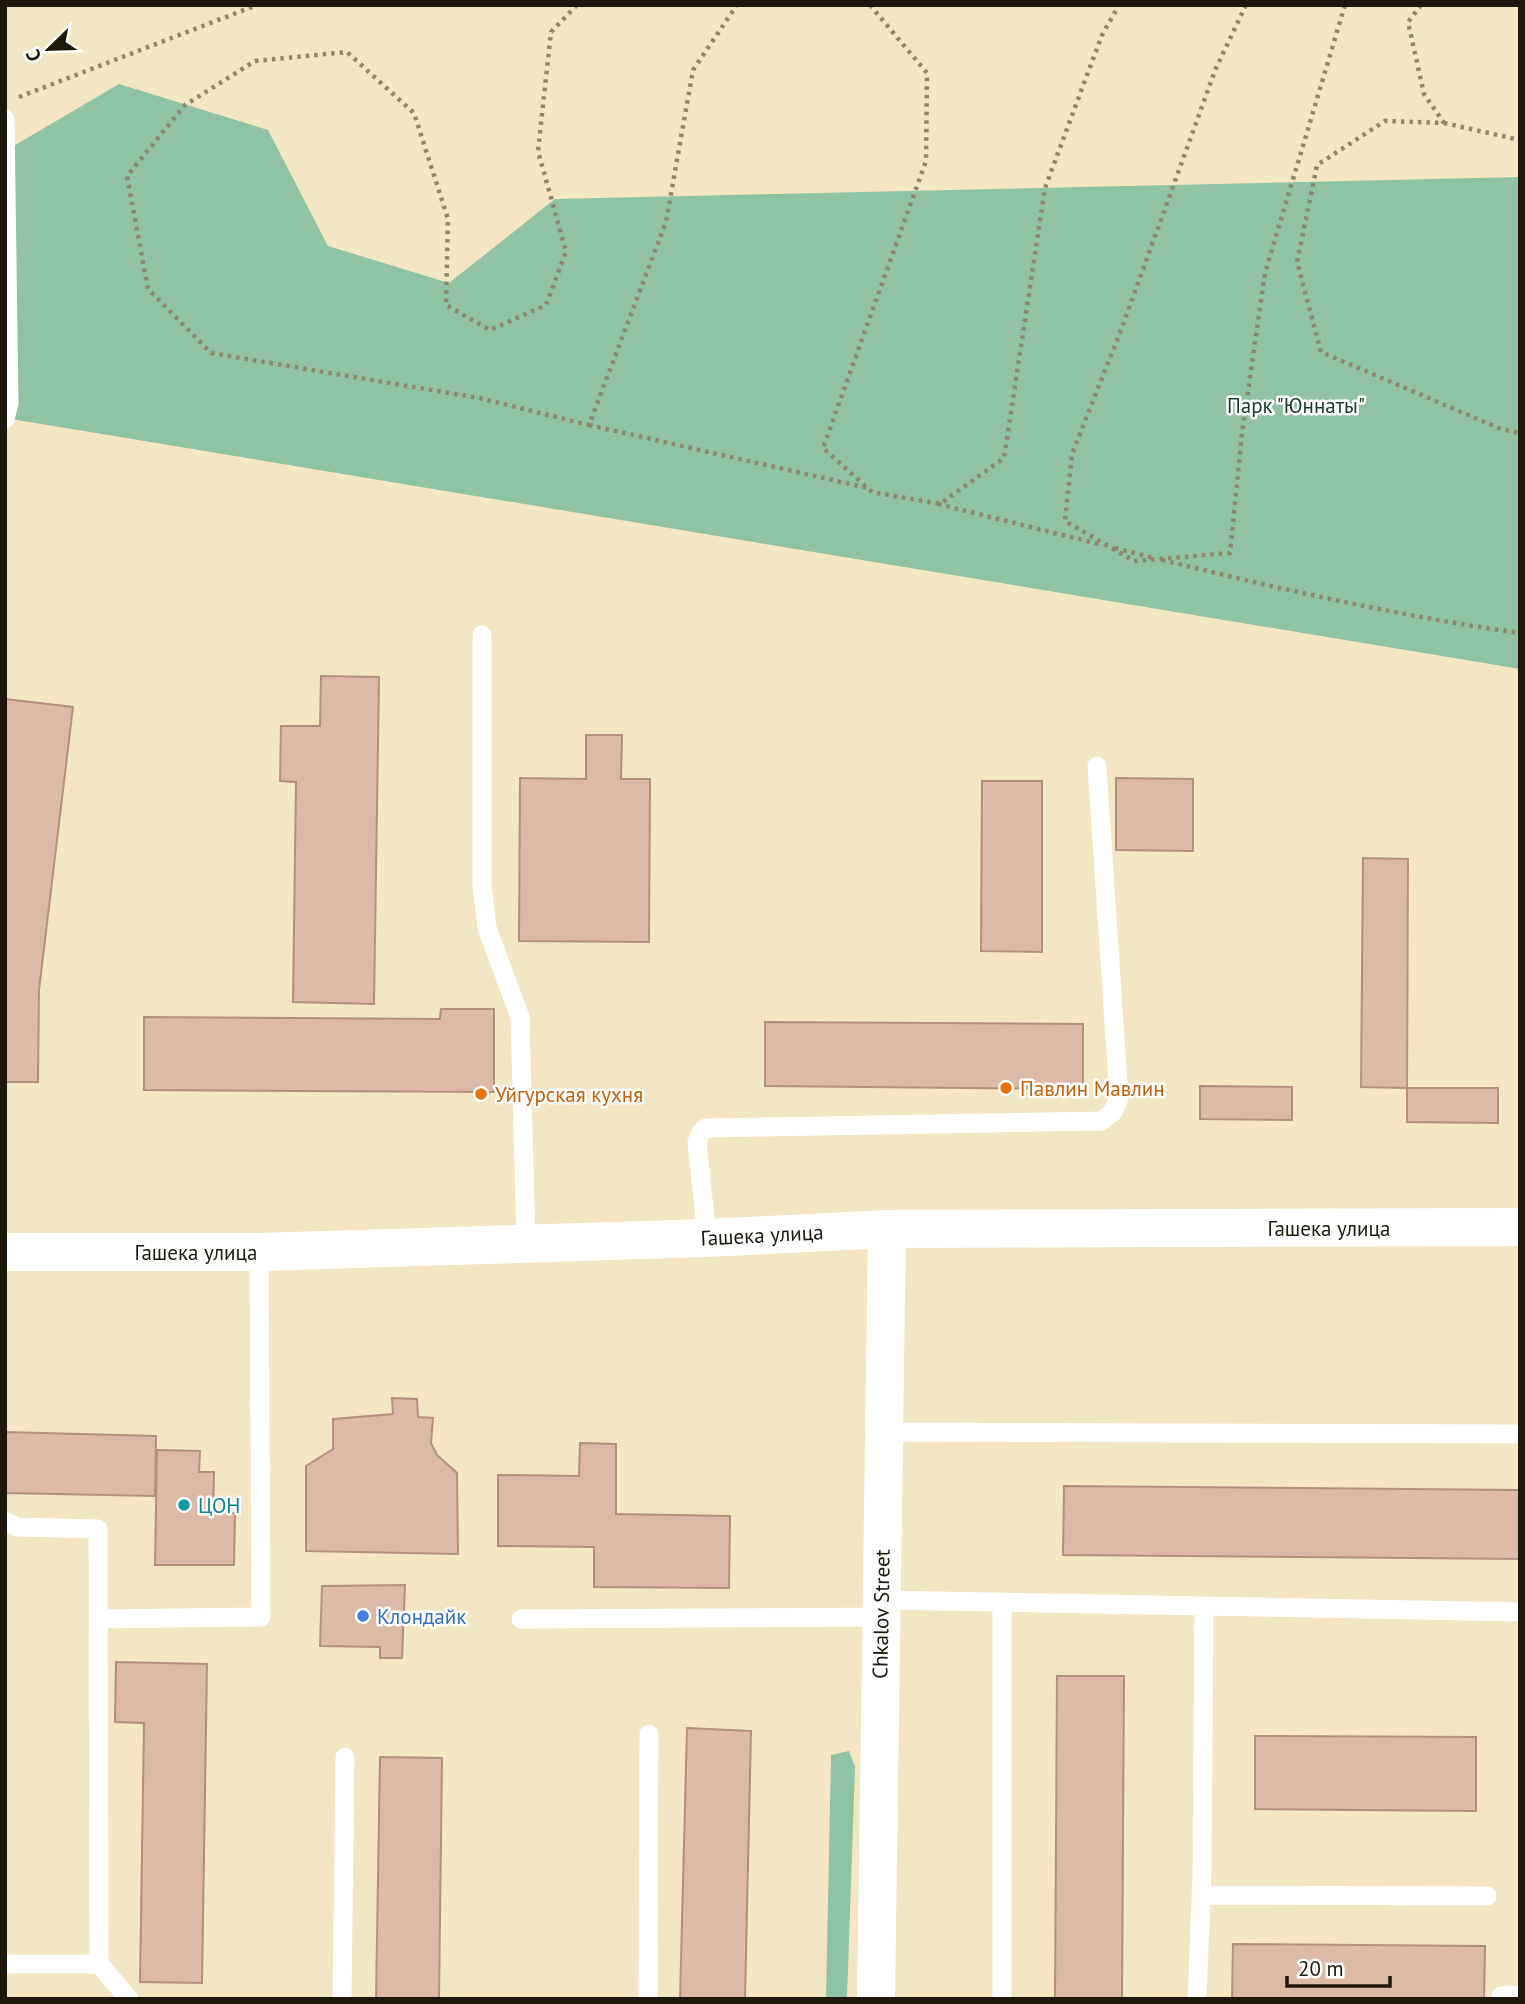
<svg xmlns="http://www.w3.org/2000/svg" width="1525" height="2004" viewBox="0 0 1525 2004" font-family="'PT Sans',sans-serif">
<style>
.green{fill:#90c2a5}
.building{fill:#ddb9a8;stroke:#b29080;stroke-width:2}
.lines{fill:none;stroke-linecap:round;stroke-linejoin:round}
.path{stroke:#8f866e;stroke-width:4.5;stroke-dasharray:3.5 5;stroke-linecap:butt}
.service{stroke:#fff;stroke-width:19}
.tertiary{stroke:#fff;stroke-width:38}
.secondary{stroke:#fff;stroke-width:38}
.food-dot{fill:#e8710a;stroke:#fff;stroke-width:2.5}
.culture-dot{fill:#0f9aa8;stroke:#fff;stroke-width:2.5}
.shop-dot{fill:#3f7fe0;stroke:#fff;stroke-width:2.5}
.labels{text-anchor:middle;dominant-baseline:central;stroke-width:5;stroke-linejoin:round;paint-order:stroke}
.park-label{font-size:21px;fill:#173a29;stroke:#fff}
.food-label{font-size:21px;fill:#c56008;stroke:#fff;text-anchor:start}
.street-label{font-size:21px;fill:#1d180b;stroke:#fff}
.culture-label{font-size:21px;fill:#0d838f;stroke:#fff;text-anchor:start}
.shop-label{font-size:21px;fill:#366cbe;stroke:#fff;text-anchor:start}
</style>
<rect width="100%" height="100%" fill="#f2e6c3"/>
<path class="green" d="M 119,84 L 268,130 L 328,246 L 449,283 L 555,199 L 1520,177 L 1520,669 L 5,418 L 5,151 Z
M 849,1751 L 855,1767 L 847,1999 L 826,1999 L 831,1755 Z"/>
<path class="building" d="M 321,676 L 379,677 L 374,1004 L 293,1002 L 296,782 L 280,781 L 281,726 L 320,726 Z
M 5,699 L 73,707 L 39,990 L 38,1082 L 5,1082 Z
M 586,735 L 622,735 L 621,779 L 650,779 L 649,942 L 519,941 L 520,778 L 586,779 Z
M 1116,778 L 1193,779 L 1193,851 L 1116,850 Z
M 982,781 L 1042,781 L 1042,952 L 981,951 Z
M 1363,858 L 1408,859 L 1407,1088 L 1361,1087 Z
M 441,1009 L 494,1009 L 494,1092 L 144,1090 L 144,1017 L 440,1019 Z
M 765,1022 L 1083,1024 L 1083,1089 L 765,1086 Z
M 1200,1086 L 1292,1087 L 1292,1120 L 1200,1119 Z
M 1407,1088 L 1498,1088 L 1498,1123 L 1407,1122 Z
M 392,1398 L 417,1399 L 418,1417 L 433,1418 L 431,1443 L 437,1455 L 457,1473 L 458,1554 L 306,1551 L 306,1466 L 333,1449 L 333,1419 L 393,1414 Z
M 5,1432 L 156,1436 L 155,1496 L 5,1493 Z
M 580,1443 L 616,1444 L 616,1514 L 730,1516 L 729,1588 L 594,1587 L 594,1547 L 498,1546 L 498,1475 L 579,1476 Z
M 157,1450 L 200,1451 L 199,1472 L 214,1472 L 213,1513 L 235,1513 L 234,1565 L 155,1565 Z
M 1064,1486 L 1520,1490 L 1520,1559 L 1063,1555 Z
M 405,1585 L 402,1658 L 380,1658 L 380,1647 L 320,1646 L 322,1586 Z
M 116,1662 L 207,1664 L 202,1983 L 140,1982 L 144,1723 L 115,1722 Z
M 1057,1676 L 1124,1676 L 1122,1999 L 1055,1999 Z
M 687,1728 L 751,1731 L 745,1999 L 680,1999 Z
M 1255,1736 L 1476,1737 L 1476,1811 L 1255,1809 Z
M 380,1757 L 442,1758 L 439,1999 L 376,1999 Z
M 1233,1944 L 1485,1946 L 1484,1999 L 1232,1999 Z"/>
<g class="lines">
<path class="path" d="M 577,5 L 551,32 L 538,151 L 566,252 L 546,305 L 490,330 L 446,305 L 448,219 L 414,113 L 347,52 L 255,61 L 185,105 L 127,176 L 148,289 L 211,353 L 479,398 L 589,425 L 666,222 L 693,70 L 737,5
M 870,5 L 927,73 L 926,161 L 823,448 L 872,492 L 940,504 L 1004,458 L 1045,188 L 1102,35 L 1119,5
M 1246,5 L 1216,68 L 1121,330 L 1072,454 L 1065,521 L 1134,561 L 1230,553 L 1242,433 L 1265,273 L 1345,5
M 1421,5 L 1408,22 L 1424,94 L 1444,123 L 1385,121 L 1317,165 L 1297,262 L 1321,352 L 1501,429 L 1520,433
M 19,97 L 257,5
M 1444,123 L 1520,140
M 589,425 L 868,488
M 938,504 L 1103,545
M 1115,548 L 1154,558
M 1162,560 C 1280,589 1399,616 1520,633"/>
<path class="service" d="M 5,119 L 9,403 L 5,419
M 482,635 L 482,885 L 487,928 L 520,1017 L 526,1242
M 707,1238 L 697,1142 L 701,1132 L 706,1128 L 1101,1121 L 1113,1112 L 1119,1098 L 1097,766
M 884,1432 L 1520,1434
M 5,1521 L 17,1527 L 98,1529 L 99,1964 L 5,1964
M 882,1600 L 1520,1612
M 1002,1602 L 1002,1999
M 98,1619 L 261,1617 L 259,1252
M 521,1619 L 881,1617
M 1201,1895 L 1487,1896
M 99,1964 L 129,1999
M 342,1999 L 345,1757
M 648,1999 L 649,1734
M 1197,1999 L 1202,1874 L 1204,1606
M 1501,1999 L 1501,1996 L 1520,1995"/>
<path class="tertiary" d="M 876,1999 L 887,1229"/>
<path class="secondary" d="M 5,1252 L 259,1252 L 707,1238 L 887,1229 L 1520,1227"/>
</g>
<g class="food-dot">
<circle cx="1006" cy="1088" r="7"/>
<circle cx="481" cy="1094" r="7"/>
</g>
<circle class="culture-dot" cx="184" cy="1505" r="7"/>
<circle class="shop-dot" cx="363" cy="1616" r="7"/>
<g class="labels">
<g class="park-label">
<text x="1296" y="405">Парк "Юннаты"</text>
</g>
<g class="food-label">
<text x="1020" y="1088">Павлин Мавлин</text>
<text x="495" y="1094">Уйгурская кухня</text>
</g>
<g class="street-label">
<text x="1329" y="1228">Гашека улица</text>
<text transform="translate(762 1235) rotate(-3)">Гашека улица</text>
<text x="196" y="1252">Гашека улица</text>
<text transform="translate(881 1614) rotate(-89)">Chkalov Street</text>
</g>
<g class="culture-label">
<text x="198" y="1505">ЦОН</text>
</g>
<g class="shop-label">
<text x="377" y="1616">Клондайк</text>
</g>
</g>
<rect width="1525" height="2004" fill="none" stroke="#1d180b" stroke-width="14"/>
<g transform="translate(49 49) rotate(247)" stroke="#ffffff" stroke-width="5" paint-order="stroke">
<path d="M0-5L12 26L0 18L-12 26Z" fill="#1d180b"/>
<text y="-10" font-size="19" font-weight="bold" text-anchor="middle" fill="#1d180b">С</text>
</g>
<path d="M1287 1976v10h103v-10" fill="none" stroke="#1d180b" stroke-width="3.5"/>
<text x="1298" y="1976" font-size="21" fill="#1d180b" stroke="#ffffff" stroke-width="5" paint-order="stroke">20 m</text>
</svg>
